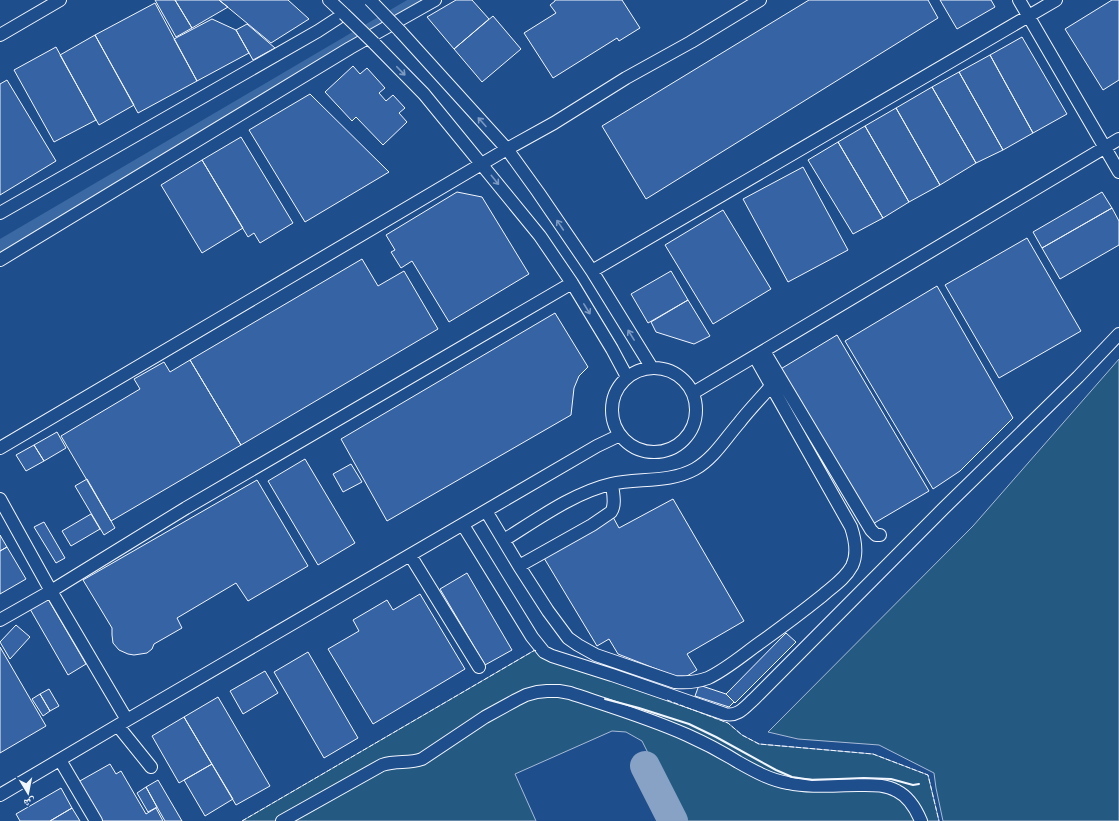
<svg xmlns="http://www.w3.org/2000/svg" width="1119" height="821" viewBox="0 0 1119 821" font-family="'Work Sans','Noto Naskh Arabic',sans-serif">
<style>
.green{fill:#245a82;stroke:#a8bbd7}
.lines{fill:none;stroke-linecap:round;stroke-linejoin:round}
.canal{stroke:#3b69a3;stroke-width:12}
.taxiway{stroke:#88a2c6;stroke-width:30}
.building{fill:#3563a3;stroke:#f2f6ff}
.minor-casing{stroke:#f2f6ff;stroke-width:14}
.minor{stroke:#1f4e8c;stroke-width:12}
.minor-bridge-casing{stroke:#f2f6ff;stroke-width:14;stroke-linecap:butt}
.minor-bridge{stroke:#1f4e8c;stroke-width:12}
.fence{stroke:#f2f6ff;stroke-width:1;stroke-dasharray:5 2;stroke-linecap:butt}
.wall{stroke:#f2f6ff;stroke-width:2}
.oneway{stroke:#7e9ac0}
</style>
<rect width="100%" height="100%" fill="#1f4e8c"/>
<path class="green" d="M 1119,359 L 1119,821 L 943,821 L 936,788 L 934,773 L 879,745 L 798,739 L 768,732 L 973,526 Z
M 535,650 L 728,723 L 742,735 L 759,744 L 873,754 L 928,775 L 939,821 L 682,821 L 642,741 L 626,732 L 612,731 L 515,774 L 536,821 L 242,821 Z"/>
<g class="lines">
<path class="canal" d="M 0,246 L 419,0"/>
<path class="taxiway" d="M 645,766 L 673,821"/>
</g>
<path class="building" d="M 155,0 L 175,0 L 192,28 L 176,37 Z
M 175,0 L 219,0 L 228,7 L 192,28 Z
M 219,0 L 288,0 L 309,19 L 271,43 Z
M 456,0 L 472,0 L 489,19 L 454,49 L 427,17 Z
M 555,0 L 622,0 L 640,28 L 619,41 L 617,38 L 553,78 L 524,33 L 556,13 L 550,5 L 555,1 Z
M 809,0 L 928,0 L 938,18 L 646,199 L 602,126 Z
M 940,0 L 991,0 L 995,7 L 957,29 Z
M 1112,0 L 1119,0 L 1119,80 L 1103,90 L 1065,29 Z
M 155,3 L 197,81 L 138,113 L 95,35 Z
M 493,16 L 521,49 L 482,82 L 454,49 Z
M 212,19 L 236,30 L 249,53 L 197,81 L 174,39 Z
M 247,24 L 275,48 L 253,60 L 236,30 Z
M 95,35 L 134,105 L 99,125 L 60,55 Z
M 1022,37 L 1067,114 L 1033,133 L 990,55 Z
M 56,47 L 96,120 L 54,142 L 14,70 Z
M 990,55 L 1033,133 L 1003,150 L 959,72 Z
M 353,66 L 360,74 L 367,68 L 385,88 L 379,93 L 386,101 L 393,95 L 405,108 L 399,113 L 407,122 L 383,145 L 356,117 L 352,121 L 325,92 Z
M 959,72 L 1003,150 L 976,163 L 932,87 Z
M 7,80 L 56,161 L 0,195 L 0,84 Z
M 932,87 L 976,163 L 940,185 L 896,108 Z
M 310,94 L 389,172 L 305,222 L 249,130 Z
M 896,108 L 940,185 L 909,202 L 865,126 Z
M 865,126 L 909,202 L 883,218 L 838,142 Z
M 241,137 L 293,223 L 260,243 L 254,233 L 248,237 L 202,160 Z
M 838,142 L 883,218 L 853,234 L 808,160 Z
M 202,160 L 243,228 L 202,253 L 161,185 Z
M 803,167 L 848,250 L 788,282 L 743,199 Z
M 457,192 L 482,197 L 529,274 L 449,322 L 412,261 L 401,268 L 391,252 L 395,250 L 386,235 Z
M 1102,192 L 1112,208 L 1042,248 L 1033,232 Z
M 1112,208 L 1119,221 L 1119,245 L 1060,279 L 1042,248 Z
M 723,210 L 771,289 L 713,324 L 665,245 Z
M 1027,238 L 1081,331 L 999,378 L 945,285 Z
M 362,259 L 378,286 L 404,271 L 438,329 L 241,445 L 190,360 Z
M 671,271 L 688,300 L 648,323 L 631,294 Z
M 937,286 L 1013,418 L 960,471 L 933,489 L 845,341 Z
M 688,300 L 710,336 L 694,344 L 656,332 L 651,322 Z
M 555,313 L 588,367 L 579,376 L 574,388 L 571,415 L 387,521 L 341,439 Z
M 837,335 L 929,491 L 871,525 L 779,370 Z
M 190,360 L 241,445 L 111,521 L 61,436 L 140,389 L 134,379 L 164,362 L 170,372 Z
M 57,432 L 66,448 L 44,461 L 34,445 Z
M 34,445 L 44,461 L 26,471 L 16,455 Z
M 305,459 L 355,543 L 318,565 L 268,481 Z
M 351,464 L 362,482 L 343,492 L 333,474 Z
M 87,479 L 115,528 L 104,535 L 75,486 Z
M 257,480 L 308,566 L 248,601 L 236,583 L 177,618 L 182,628 L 154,644 L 152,649 L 147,653 L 134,655 L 128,654 L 119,650 L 113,643 L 112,635 L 112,628 L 83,580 Z
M 673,499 L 744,621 L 687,654 L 697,670 L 682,679 L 618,654 L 609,639 L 597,646 L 544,558 L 613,517 L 619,528 Z
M 91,514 L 100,529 L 71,546 L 62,531 Z
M 44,522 L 65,558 L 56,563 L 34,527 Z
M 0,535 L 7,547 L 0,551 Z
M 7,547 L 26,579 L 0,594 L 0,551 Z
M 467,573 L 512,650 L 485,665 L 440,589 Z
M 420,594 L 465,669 L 373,724 L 328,649 L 359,631 L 353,620 L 387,600 L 393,610 Z
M 48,599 L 86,664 L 68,675 L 30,609 Z
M 16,625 L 30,637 L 10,659 L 0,642 Z
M 786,633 L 796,642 L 735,703 L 726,694 Z
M 0,647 L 46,726 L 0,753 Z
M 308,652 L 358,738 L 324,758 L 274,672 Z
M 265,671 L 278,693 L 243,714 L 230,691 Z
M 699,685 L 726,694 L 734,702 L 729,707 L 695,696 Z
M 49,689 L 59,706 L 50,711 L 40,694 Z
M 40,694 L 50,711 L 43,716 L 32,699 Z
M 218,697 L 270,786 L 236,805 L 184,717 Z
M 184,717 L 212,764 L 179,783 L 152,736 Z
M 110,764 L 116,774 L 121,771 L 146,814 L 156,808 L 163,821 L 101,821 L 78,782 Z
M 212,764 L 233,799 L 205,816 L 184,780 Z
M 158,780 L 182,821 L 165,821 L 157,807 L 146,787 Z
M 146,787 L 157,807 L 148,812 L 137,793 Z
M 61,788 L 72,808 L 50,821 L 20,821 L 16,814 Z
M 72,808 L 80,821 L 50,821 Z"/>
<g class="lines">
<g class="minor-casing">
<path id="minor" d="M 329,0 L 344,14
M 1019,0 L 1119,172
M 400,31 L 507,149 L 538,192 L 592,271 L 652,368
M 0,35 L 60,0
M 374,43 L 424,94 L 540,236 L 572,283 L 612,349 L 627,377
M 0,213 L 318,31 L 338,18
M 0,260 L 350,48 L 435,0
M 592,271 L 1056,0
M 764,351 L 871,530 L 876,535 L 880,535
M612 410a42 42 0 1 1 84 0a42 42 0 1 1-84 0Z
M 693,393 L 1119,139
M 0,448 L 507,149 L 554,123 L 626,78 L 691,42 L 760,0
M 0,499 L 51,591 L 127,720
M 486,511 L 519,566 L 548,611 L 568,638 L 578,645 L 596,655 L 675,682 C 687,683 697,682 708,678 C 727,669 744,654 761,642 C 782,627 802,612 822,596 C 832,587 845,579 852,566 C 858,554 855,539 851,527 L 755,357
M 463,525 L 532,637 L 544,652 L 552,656 L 612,675 L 725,714 C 738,717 745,707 754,699 L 943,509 L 1078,377 L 1119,334
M 504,540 C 536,520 575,492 611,484 C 638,478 670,483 695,469 C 714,458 725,439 739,423 C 749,410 760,399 771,386
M 410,555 L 479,667
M 519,566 L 592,525 L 611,512 C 616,505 613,493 612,484
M 0,620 L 51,591 L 186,508 L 572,283
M 118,726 L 151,767
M 60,760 L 96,821
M 0,795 L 127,720 L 597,446 L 620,435
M 282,821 L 382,765 C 396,760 409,764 422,759 L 485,717 L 516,700 L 526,695 L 537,692 L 547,691 L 559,691 L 570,693 C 609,706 649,718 687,735 C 705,743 722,752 738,762 C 754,771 770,780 788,783 C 811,788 835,785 858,785 C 871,785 885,784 897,791 C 909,797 916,809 921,821"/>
</g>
<use href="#minor" class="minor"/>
<g class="minor-bridge-casing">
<path id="minor-bridge" d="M 370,0 L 400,31
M 344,14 L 374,43"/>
</g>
<use href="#minor-bridge" class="minor-bridge"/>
<path class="fence" d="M 667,700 L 728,723 L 742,735 L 759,744 L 873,754 L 928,775 L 939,821
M 242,821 L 535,650 L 536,651"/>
<path class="wall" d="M 605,699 L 639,708 L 689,724 L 716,737 L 776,770 L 792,777 L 812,780 L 864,778 L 891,779 L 913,785 L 919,784"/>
</g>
<defs><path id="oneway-shaft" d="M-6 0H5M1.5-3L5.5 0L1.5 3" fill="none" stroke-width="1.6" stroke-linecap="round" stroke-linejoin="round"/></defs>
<g class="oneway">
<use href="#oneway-shaft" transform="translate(401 71) rotate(46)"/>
<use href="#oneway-shaft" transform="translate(482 122) rotate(-132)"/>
<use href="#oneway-shaft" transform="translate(495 180) rotate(51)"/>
<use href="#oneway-shaft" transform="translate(560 225) rotate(-124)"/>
<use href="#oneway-shaft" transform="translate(587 309) rotate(58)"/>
<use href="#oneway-shaft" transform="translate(631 335) rotate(-122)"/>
</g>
<g transform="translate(28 793) rotate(170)" stroke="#1f4e8c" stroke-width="3" paint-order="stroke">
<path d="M0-3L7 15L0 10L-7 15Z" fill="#f2f6ff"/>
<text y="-6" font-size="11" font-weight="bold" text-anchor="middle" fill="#f2f6ff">ش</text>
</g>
</svg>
